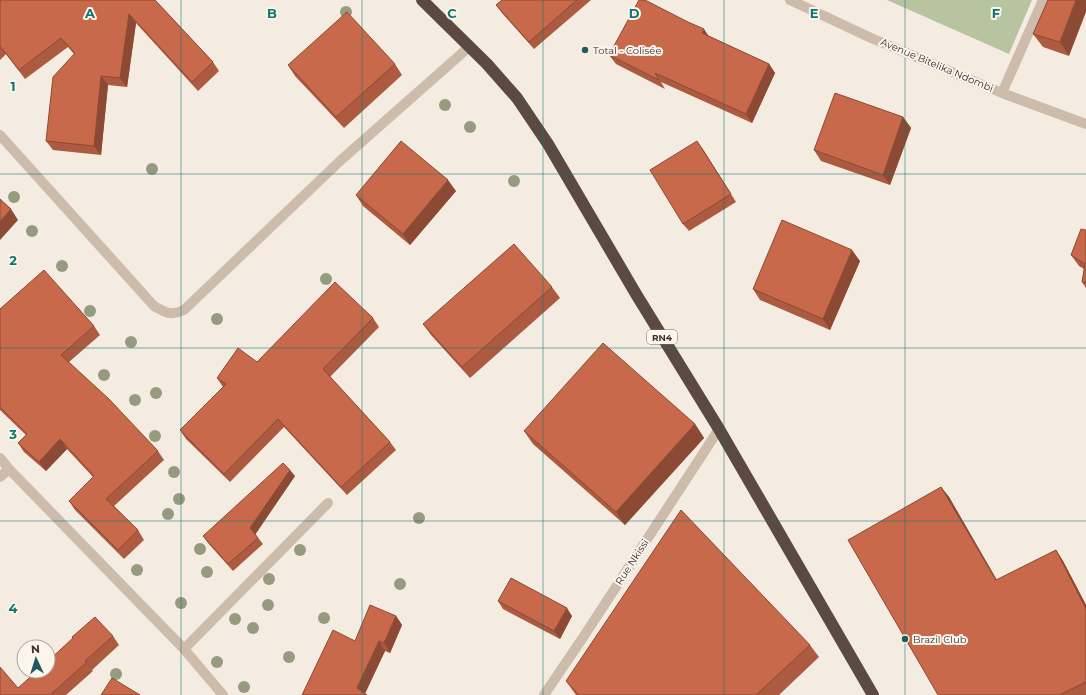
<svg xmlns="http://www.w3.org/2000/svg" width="1086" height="695" viewBox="0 0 1086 695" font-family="Montserrat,sans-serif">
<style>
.green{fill:#b8c4a0}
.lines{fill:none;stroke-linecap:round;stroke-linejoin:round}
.minor{stroke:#cdbbac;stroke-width:10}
.highway{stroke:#5c4a42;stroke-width:12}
.tree{fill:#969b7f}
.wall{fill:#ac5a40}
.shaded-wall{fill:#8c4a34}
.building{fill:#c8694b;stroke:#8c4a34}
.grid{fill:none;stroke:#0f766e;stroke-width:1;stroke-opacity:0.55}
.poi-dot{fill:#1f5a5e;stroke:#fbf5ee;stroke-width:1.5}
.labels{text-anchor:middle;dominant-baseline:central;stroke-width:4;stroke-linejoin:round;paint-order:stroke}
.shield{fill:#fbf5ee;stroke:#756b66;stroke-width:1}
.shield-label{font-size:9px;font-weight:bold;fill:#3b302b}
.poi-label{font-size:10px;fill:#3b302b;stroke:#fbf5ee;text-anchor:start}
.street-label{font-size:10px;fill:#3b302b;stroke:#fbf5ee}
.grid-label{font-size:13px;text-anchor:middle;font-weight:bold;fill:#0f766e;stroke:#fbf5ee;stroke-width:4;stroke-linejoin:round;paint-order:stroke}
</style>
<rect width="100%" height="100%" fill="#f4ebe1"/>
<path class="green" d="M 887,0 L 1032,0 L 1009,54 Z"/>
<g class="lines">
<path class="minor" d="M 790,0 L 871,38 L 1002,93 L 1086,124
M 1002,93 L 1043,0
M 0,135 L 154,306 C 167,313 170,316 184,310 L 340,161 L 469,47
M 0,458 L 9,469 L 184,649 L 223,695
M 0,477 L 9,469
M 184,649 L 328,503
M 544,695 L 584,636 L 719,429"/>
<path class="highway" d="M 422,0 L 487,64 L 517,98 L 548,144 L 636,294 L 719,429 L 873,695"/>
</g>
<g class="tree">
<circle cx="346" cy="12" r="6"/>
<circle cx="445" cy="105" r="6"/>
<circle cx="470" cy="127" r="6"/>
<circle cx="152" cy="169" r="6"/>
<circle cx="514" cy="181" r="6"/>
<circle cx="14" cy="197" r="6"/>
<circle cx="32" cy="231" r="6"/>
<circle cx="62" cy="266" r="6"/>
<circle cx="326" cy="279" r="6"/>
<circle cx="90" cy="311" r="6"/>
<circle cx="217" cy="319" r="6"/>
<circle cx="131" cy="342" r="6"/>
<circle cx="104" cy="375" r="6"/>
<circle cx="156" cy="393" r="6"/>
<circle cx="135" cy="400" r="6"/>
<circle cx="155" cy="436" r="6"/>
<circle cx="174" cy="472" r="6"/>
<circle cx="179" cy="499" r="6"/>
<circle cx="168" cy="514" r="6"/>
<circle cx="419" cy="518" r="6"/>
<circle cx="200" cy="549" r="6"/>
<circle cx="300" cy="550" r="6"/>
<circle cx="137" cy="570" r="6"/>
<circle cx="207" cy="572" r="6"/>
<circle cx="269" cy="579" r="6"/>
<circle cx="400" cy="584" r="6"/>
<circle cx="181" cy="603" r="6"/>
<circle cx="268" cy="605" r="6"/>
<circle cx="324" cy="618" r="6"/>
<circle cx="235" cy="619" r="6"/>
<circle cx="253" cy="628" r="6"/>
<circle cx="289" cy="657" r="6"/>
<circle cx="217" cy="662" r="6"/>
<circle cx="116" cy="674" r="6"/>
<circle cx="244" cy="687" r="6"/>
</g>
<path class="wall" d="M 0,0 L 155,0 L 213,62 L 219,71 L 198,91 L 136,23 L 127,87 L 108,85 L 101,155 L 53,150 L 46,141 L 74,54 L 68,47 L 25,79 L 6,54 L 0,60 Z
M 502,0 L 591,0 L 534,49 L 502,13 L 496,5 Z
M 1048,0 L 1069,56 L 1043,47 L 1033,34 Z
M 709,36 L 769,64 L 775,73 L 752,123 L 661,82 L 665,89 L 616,64 L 609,55 Z
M 395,64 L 402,75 L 344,128 L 295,76 L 288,65 Z
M 903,117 L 911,128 L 890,185 L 821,161 L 814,150 Z
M 702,148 L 736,202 L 689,231 L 683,224 Z
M 456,191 L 410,245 L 363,206 L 356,195 Z
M 1086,230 L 1086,288 L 1082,282 L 1084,269 L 1079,266 L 1071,255 Z
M 860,261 L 830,330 L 760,300 L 753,289 Z
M 552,287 L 560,298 L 470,378 L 431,335 L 423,324 Z
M 0,309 L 94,326 L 100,335 L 69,362 L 158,451 L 164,460 L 114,506 L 138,530 L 144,540 L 124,559 L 75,510 L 69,501 L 93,477 L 67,449 L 46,471 L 24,452 L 18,443 L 26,435 L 0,410 Z
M 373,318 L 379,327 L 330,377 L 390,442 L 396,450 L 347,495 L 284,427 L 230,482 L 186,439 L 180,430 L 223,387 L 217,378 L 257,362 Z
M 695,424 L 704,438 L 625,525 L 533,444 L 524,431 Z
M 295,476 L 255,534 L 263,544 L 233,571 L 208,543 L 203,536 Z
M 941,487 L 949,497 L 997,580 L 1056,550 L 1063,561 L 1086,605 L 1086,695 L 938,695 Z
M 498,601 L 572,616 L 560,639 L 503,609 Z
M 396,616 L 402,625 L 390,653 L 385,651 L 365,694 L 302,695 L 355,641 Z
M 113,636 L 119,645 L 92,670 L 93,671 L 66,695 L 0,695 L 18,688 Z
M 810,645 L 819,657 L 779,695 L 576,695 L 566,681 Z"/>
<path class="shaded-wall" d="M 1076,0 L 1086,0 L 1086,12 L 1069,56 L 1060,42 Z
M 129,14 L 136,23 L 127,87 L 120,78 Z
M 704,29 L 710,38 L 702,33 Z
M 769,64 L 775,73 L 752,123 L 746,114 Z
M 101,76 L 108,85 L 101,155 L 94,146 Z
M 903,117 L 911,128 L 890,185 L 883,175 Z
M 697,141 L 702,148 L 736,202 L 731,194 Z
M 448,180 L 456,191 L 410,245 L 403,234 Z
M 11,209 L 18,220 L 0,240 L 0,221 Z
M 852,250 L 860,261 L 830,330 L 823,319 Z
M 695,424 L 704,438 L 625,525 L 616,512 Z
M 60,439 L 67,449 L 46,471 L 39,462 Z
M 290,470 L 295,476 L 255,535 L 250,528 Z
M 941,487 L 949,497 L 1003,591 L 996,580 Z
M 1056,550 L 1063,561 L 1086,605 L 1086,609 Z
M 567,608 L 572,616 L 560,639 L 554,631 Z
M 396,616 L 402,625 L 390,653 L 384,643 Z
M 379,641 L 385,651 L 364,695 L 357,688 Z"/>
<path class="building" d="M 0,0 L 155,0 L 213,62 L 192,82 L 129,14 L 120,78 L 101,76 L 94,146 L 46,141 L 53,77 L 75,53 L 61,38 L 19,70 L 0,46 Z
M 502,0 L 577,0 L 529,42 L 496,5 Z
M 639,0 L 645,0 L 688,22 L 704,29 L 702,33 L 769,64 L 746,114 L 655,73 L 659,80 L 609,55 Z
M 1048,0 L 1076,0 L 1060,42 L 1033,34 Z
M 347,12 L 395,64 L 336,117 L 288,65 Z
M 835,93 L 903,117 L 883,175 L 814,150 Z
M 401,141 L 448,180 L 403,234 L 356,195 Z
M 697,141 L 731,194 L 683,224 L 650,170 Z
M 0,199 L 11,209 L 0,221 Z
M 782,220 L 852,250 L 823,319 L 753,289 Z
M 1081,229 L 1086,230 L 1086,283 L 1082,282 L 1085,264 L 1071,255 Z
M 514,244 L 552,287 L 462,367 L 423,324 Z
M 44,270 L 94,326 L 61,355 L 109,399 L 158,451 L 106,499 L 138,530 L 118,550 L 69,501 L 94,476 L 60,439 L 39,462 L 18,443 L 27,434 L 0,407 L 0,309 Z
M 335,282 L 373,318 L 323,369 L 390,442 L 341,487 L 278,419 L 224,474 L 180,430 L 226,384 L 217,378 L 238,348 L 257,362 Z
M 603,343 L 695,424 L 616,512 L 524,431 Z
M 283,463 L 290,470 L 250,528 L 258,538 L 228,564 L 203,536 Z
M 941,487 L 996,580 L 1056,550 L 1086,609 L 1086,682 L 1059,695 L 938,695 L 848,540 Z
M 681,510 L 810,645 L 756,695 L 579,695 L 566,681 Z
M 511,578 L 567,608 L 554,631 L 498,601 Z
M 370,605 L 396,616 L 384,643 L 379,641 L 357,688 L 367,695 L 302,695 L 333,630 L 355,641 Z
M 95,617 L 113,636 L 85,661 L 87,662 L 50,695 L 0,695 L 0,667 L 18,688 L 37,671 L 48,671 L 48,661 L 73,638 L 72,637 Z
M 112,678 L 140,695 L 101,695 Z"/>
<path class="grid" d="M 181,0 L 181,695M 362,0 L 362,695M 543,0 L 543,695M 724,0 L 724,695M 905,0 L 905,695M 0,174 L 1086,174M 0,348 L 1086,348M 0,521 L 1086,521"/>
<g class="poi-dot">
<circle cx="585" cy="50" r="4"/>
<circle cx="905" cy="639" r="4"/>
</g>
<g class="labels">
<rect class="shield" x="647" y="330" width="30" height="14" rx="3"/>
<g class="shield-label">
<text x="662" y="337">RN4</text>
</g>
<g class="poi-label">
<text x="593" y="50">Total - Colisée</text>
<text x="913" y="639">Brazil Club</text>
</g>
<g class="street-label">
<text transform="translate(937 65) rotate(23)">Avenue Bitelika Ndombi</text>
<text transform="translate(632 562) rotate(-57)">Rue Nkissi</text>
</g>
</g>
<g class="grid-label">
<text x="90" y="18">A</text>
<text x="272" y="18">B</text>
<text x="452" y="18">C</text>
<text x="634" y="18">D</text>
<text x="814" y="18">E</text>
<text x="996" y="18">F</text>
<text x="13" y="91">1</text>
<text x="13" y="265">2</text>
<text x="13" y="439">3</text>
<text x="13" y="613">4</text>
</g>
<g transform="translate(36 659) rotate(356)"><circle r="19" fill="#fbf5ee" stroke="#aea6a0"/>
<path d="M0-3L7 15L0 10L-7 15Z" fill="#1f5a5e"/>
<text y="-6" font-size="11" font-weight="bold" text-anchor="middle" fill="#3b302b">N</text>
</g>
</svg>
